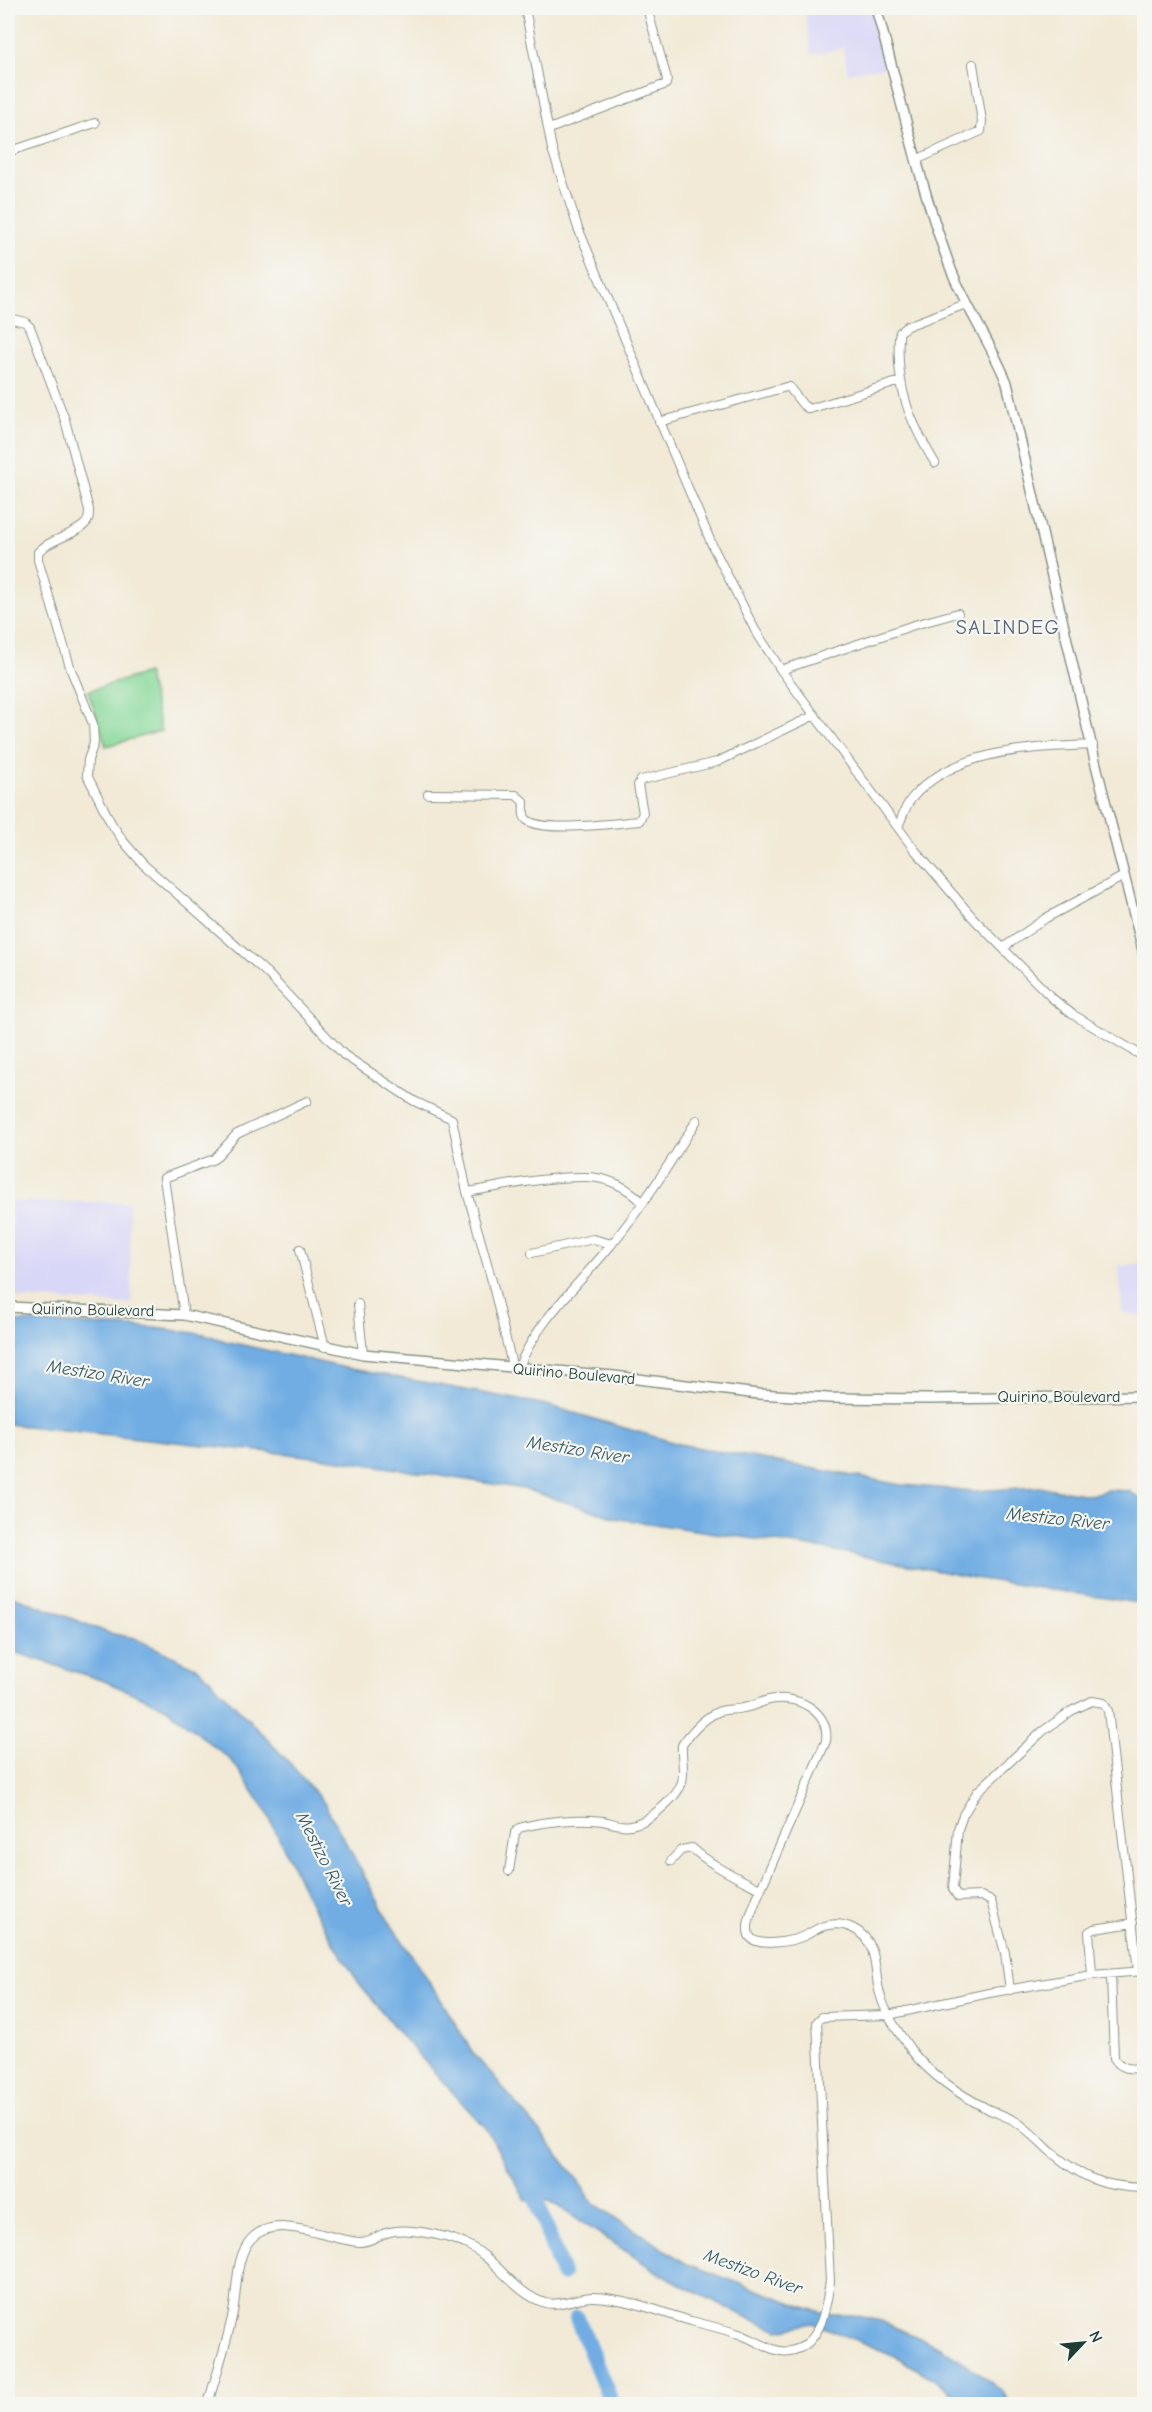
<svg xmlns="http://www.w3.org/2000/svg" width="1152" height="2412" viewBox="0 0 1152 2412" font-family="'Comic Neue',sans-serif">
<style>
.built{fill:#d9d7f7}
.green{fill:#88d99a;stroke:#548b67;stroke-width:1.5}
.water{fill:#71ade3;stroke:#48758c;stroke-width:1.5}
.lines{fill:none;stroke-linecap:round;stroke-linejoin:round}
.river{stroke:#71ade3;stroke-width:16}
.minor-casing{stroke:#889486;stroke-width:10}
.tertiary-casing{stroke:#889486;stroke-width:12}
.minor{stroke:#fff;stroke-width:8}
.tertiary{stroke:#fff;stroke-width:9}
.labels{text-anchor:middle;dominant-baseline:central;stroke-width:4.5;stroke-linejoin:round;paint-order:stroke}
.street-label{font-size:16px;fill:#1f3d34;stroke:#f6f6f2}
.water-label{font-size:18px;font-style:italic;fill:#345960;stroke:#f6f6f2}
.quarter-label{font-size:20px;letter-spacing:1.5px;fill:#556377;stroke:#f6f6f2}
</style>
<rect width="100%" height="100%" fill="#f6f6f2"/>
<filter id="ink" filterUnits="userSpaceOnUse"><feTurbulence type="fractalNoise" baseFrequency=".0167" numOctaves="2"/><feDisplacementMap in="SourceGraphic" scale="12" xChannelSelector="R" yChannelSelector="G"/><feConvolveMatrix kernelMatrix="1 2 1 2 8 2 1 2 1" color-interpolation-filters="sRGB"/></filter>
<filter id="wash" filterUnits="userSpaceOnUse"><feTurbulence type="fractalNoise" baseFrequency=".008" numOctaves="4" result="noise"/><feDisplacementMap in="SourceGraphic" scale="24" xChannelSelector="R" yChannelSelector="G"/><feGaussianBlur stdDeviation="1.35" result="paint"/><feColorMatrix in="noise" values="0 0 0 0 0 0 0 0 0 0 0 0 0 0 0 0 0 1.4 0 .05"/><feComposite in="paint" operator="in"/></filter>
<g filter="url(#wash)">
<rect width="100%" height="100%" fill="#f2ead7"/>
<path class="built" d="M 805,8 L 873,8 L 887,67 L 848,73 L 843,48 L 811,55 Z
M 10,1202 L 129,1202 L 132,1304 L 15,1298 Z
M 1144,1263 L 1144,1316 L 1122,1312 L 1119,1266 Z"/>
<path class="green" d="M 147,673 L 161,731 L 106,746 L 88,691 Z"/>
<path class="water" d="M 8,1321 L 155,1328 L 204,1334 L 225,1341 L 346,1368 L 547,1405 L 679,1444 L 902,1485 L 974,1491 L 1039,1487 L 1090,1495 L 1108,1490 L 1129,1491 L 1144,1502 L 1144,1604 L 974,1578 L 831,1550 L 620,1519 L 524,1489 L 334,1459 L 8,1424 Z
M 8,1594 L 109,1633 L 134,1638 L 200,1669 L 287,1760 L 324,1803 L 389,1921 L 438,1995 L 473,2053 L 537,2128 L 579,2181 L 589,2199 L 598,2206 L 685,2263 L 801,2306 L 832,2315 L 853,2315 L 881,2321 L 940,2347 L 968,2365 L 1003,2392 L 1010,2404 L 960,2404 L 946,2387 L 898,2357 L 813,2323 L 779,2330 L 750,2319 L 662,2275 L 550,2201 L 526,2200 L 486,2129 L 406,2041 L 358,1982 L 312,1907 L 265,1809 L 233,1762 L 165,1707 L 104,1681 L 8,1650 Z"/>
<g class="lines">
<path class="river" d="M 530,2181 L 562,2274
M 577,2318 L 612,2404"/>
</g>
</g>
<g filter="url(#ink)">
<g class="lines">
<g class="minor-casing">
<path id="minor" d="M 525,8 L 552,149 L 578,228 L 713,547 L 755,630 L 781,670 L 914,849 L 974,919 L 1052,998 L 1072,1014 L 1144,1057
M 549,129 L 666,84 L 667,79 L 647,8
M 8,152 L 95,123
M 916,160 L 981,131 L 982,121 L 973,64
M 8,318 L 25,322 L 30,327 L 65,420 L 89,510 C 89,515 89,521 85,524 C 74,536 51,538 38,552 L 38,560 L 71,670 L 93,724 L 94,743 L 88,760 L 87,775 L 111,823 L 124,842 L 143,864 L 267,973 L 344,1055 L 414,1101 L 452,1119 L 467,1192 L 492,1281 L 513,1369
M 659,422 L 786,387 L 789,387 L 803,405 L 809,409 L 901,381
M 935,463 C 909,420 896,388 899,337 L 900,332 L 907,326 L 966,304
M 781,670 L 914,625 L 958,613
M 428,794 L 516,795 L 524,802 C 524,808 522,816 527,820 C 543,833 616,823 639,821 L 643,813 L 638,785 L 641,780 L 717,762 L 815,715
M 898,827 C 902,818 905,806 912,798 C 955,748 1032,748 1093,745
M 1004,947 L 1046,918 L 1124,876
M 467,1192 C 503,1186 550,1176 586,1177 C 608,1177 629,1188 643,1203
M 300,1249 L 325,1347
M 532,1253 L 593,1239 L 612,1244
M 358,1304 L 363,1354
M 184,1315 L 164,1178 L 214,1159 L 237,1134 L 307,1101
M 518,1369 C 537,1320 578,1286 611,1245 C 643,1206 670,1163 697,1120
M 671,1861 L 681,1850 L 692,1848 C 712,1866 736,1877 760,1889
M 509,1871 L 515,1833 L 519,1828 C 545,1821 577,1818 603,1821 C 613,1823 624,1828 635,1824 C 650,1820 678,1797 682,1782 C 685,1770 681,1757 682,1745 C 692,1731 704,1717 720,1711 C 727,1709 735,1710 743,1708 C 752,1707 760,1702 769,1700 C 797,1694 830,1711 826,1741 L 756,1900 C 753,1910 745,1924 749,1935 C 755,1949 793,1941 804,1936 C 811,1933 817,1928 824,1926 C 844,1920 865,1930 872,1950 C 876,1963 876,1977 879,1990 C 884,2012 898,2032 911,2050 C 929,2074 960,2095 986,2108 C 996,2113 1006,2116 1015,2121 C 1028,2129 1039,2141 1050,2151 C 1082,2178 1102,2187 1144,2188
M 1111,1974 L 1114,2058 C 1121,2070 1132,2069 1144,2068
M 1092,1975 L 1089,1932 L 1094,1929 L 1133,1923
M 1010,1990 L 1005,1953 L 991,1901 L 981,1896 L 958,1897 L 953,1889 L 958,1829 L 963,1815 L 977,1792 L 1043,1731 L 1071,1711 L 1092,1701 L 1104,1703 L 1108,1711 L 1138,1971
M 208,2404 C 216,2375 226,2346 232,2317 C 238,2293 234,2258 251,2239 C 277,2211 329,2241 360,2242 C 371,2242 379,2234 390,2232 C 408,2227 448,2236 465,2244 C 496,2257 513,2293 545,2303 C 561,2307 578,2296 594,2297 C 626,2298 660,2312 691,2321 C 707,2325 723,2329 739,2334 C 754,2339 774,2354 790,2351 C 822,2346 826,2306 830,2281 L 817,2022 L 822,2017 L 888,2015 L 989,1993 L 1092,1975 L 1144,1971"/>
</g>
<g class="tertiary-casing">
<path id="tertiary" d="M 876,8 C 900,93 918,180 949,264 C 964,306 991,342 1007,383 L 1096,765 L 1144,954
M 8,1307 L 184,1315 L 363,1354 L 614,1376 L 758,1394 L 828,1398 L 929,1399 L 1144,1396"/>
</g>
<use href="#minor" class="minor"/>
<use href="#tertiary" class="tertiary"/>
</g>
</g>
<g class="labels">
<g class="street-label">
<text transform="translate(93 1310) rotate(1)">Quirino Boulevard</text>
<text transform="translate(574 1374) rotate(5)">Quirino Boulevard</text>
<text x="1059" y="1397">Quirino Boulevard</text>
</g>
<g class="water-label">
<text transform="translate(98 1374) rotate(9)">Mestizo River</text>
<text transform="translate(578 1450) rotate(9)">Mestizo River</text>
<text transform="translate(1058 1519) rotate(6)">Mestizo River</text>
<text transform="translate(324 1859) rotate(63)">Mestizo River</text>
<text transform="translate(753 2272) rotate(20)">Mestizo River</text>
</g>
<g class="quarter-label">
<text x="1008" y="627">SALINDEG</text>
</g>
</g>
<rect width="1152" height="2412" fill="none" stroke="#f6f6f2" stroke-width="30"/>
<g transform="translate(1083 2343) rotate(64)" stroke="#f6f6f2" stroke-width="4.5" paint-order="stroke">
<path d="M0-4.5L10 22L0 15L-10 22Z" fill="#1f3d34"/>
<text y="-9" font-size="16" font-weight="bold" text-anchor="middle" fill="#1f3d34">N</text>
</g>
</svg>
